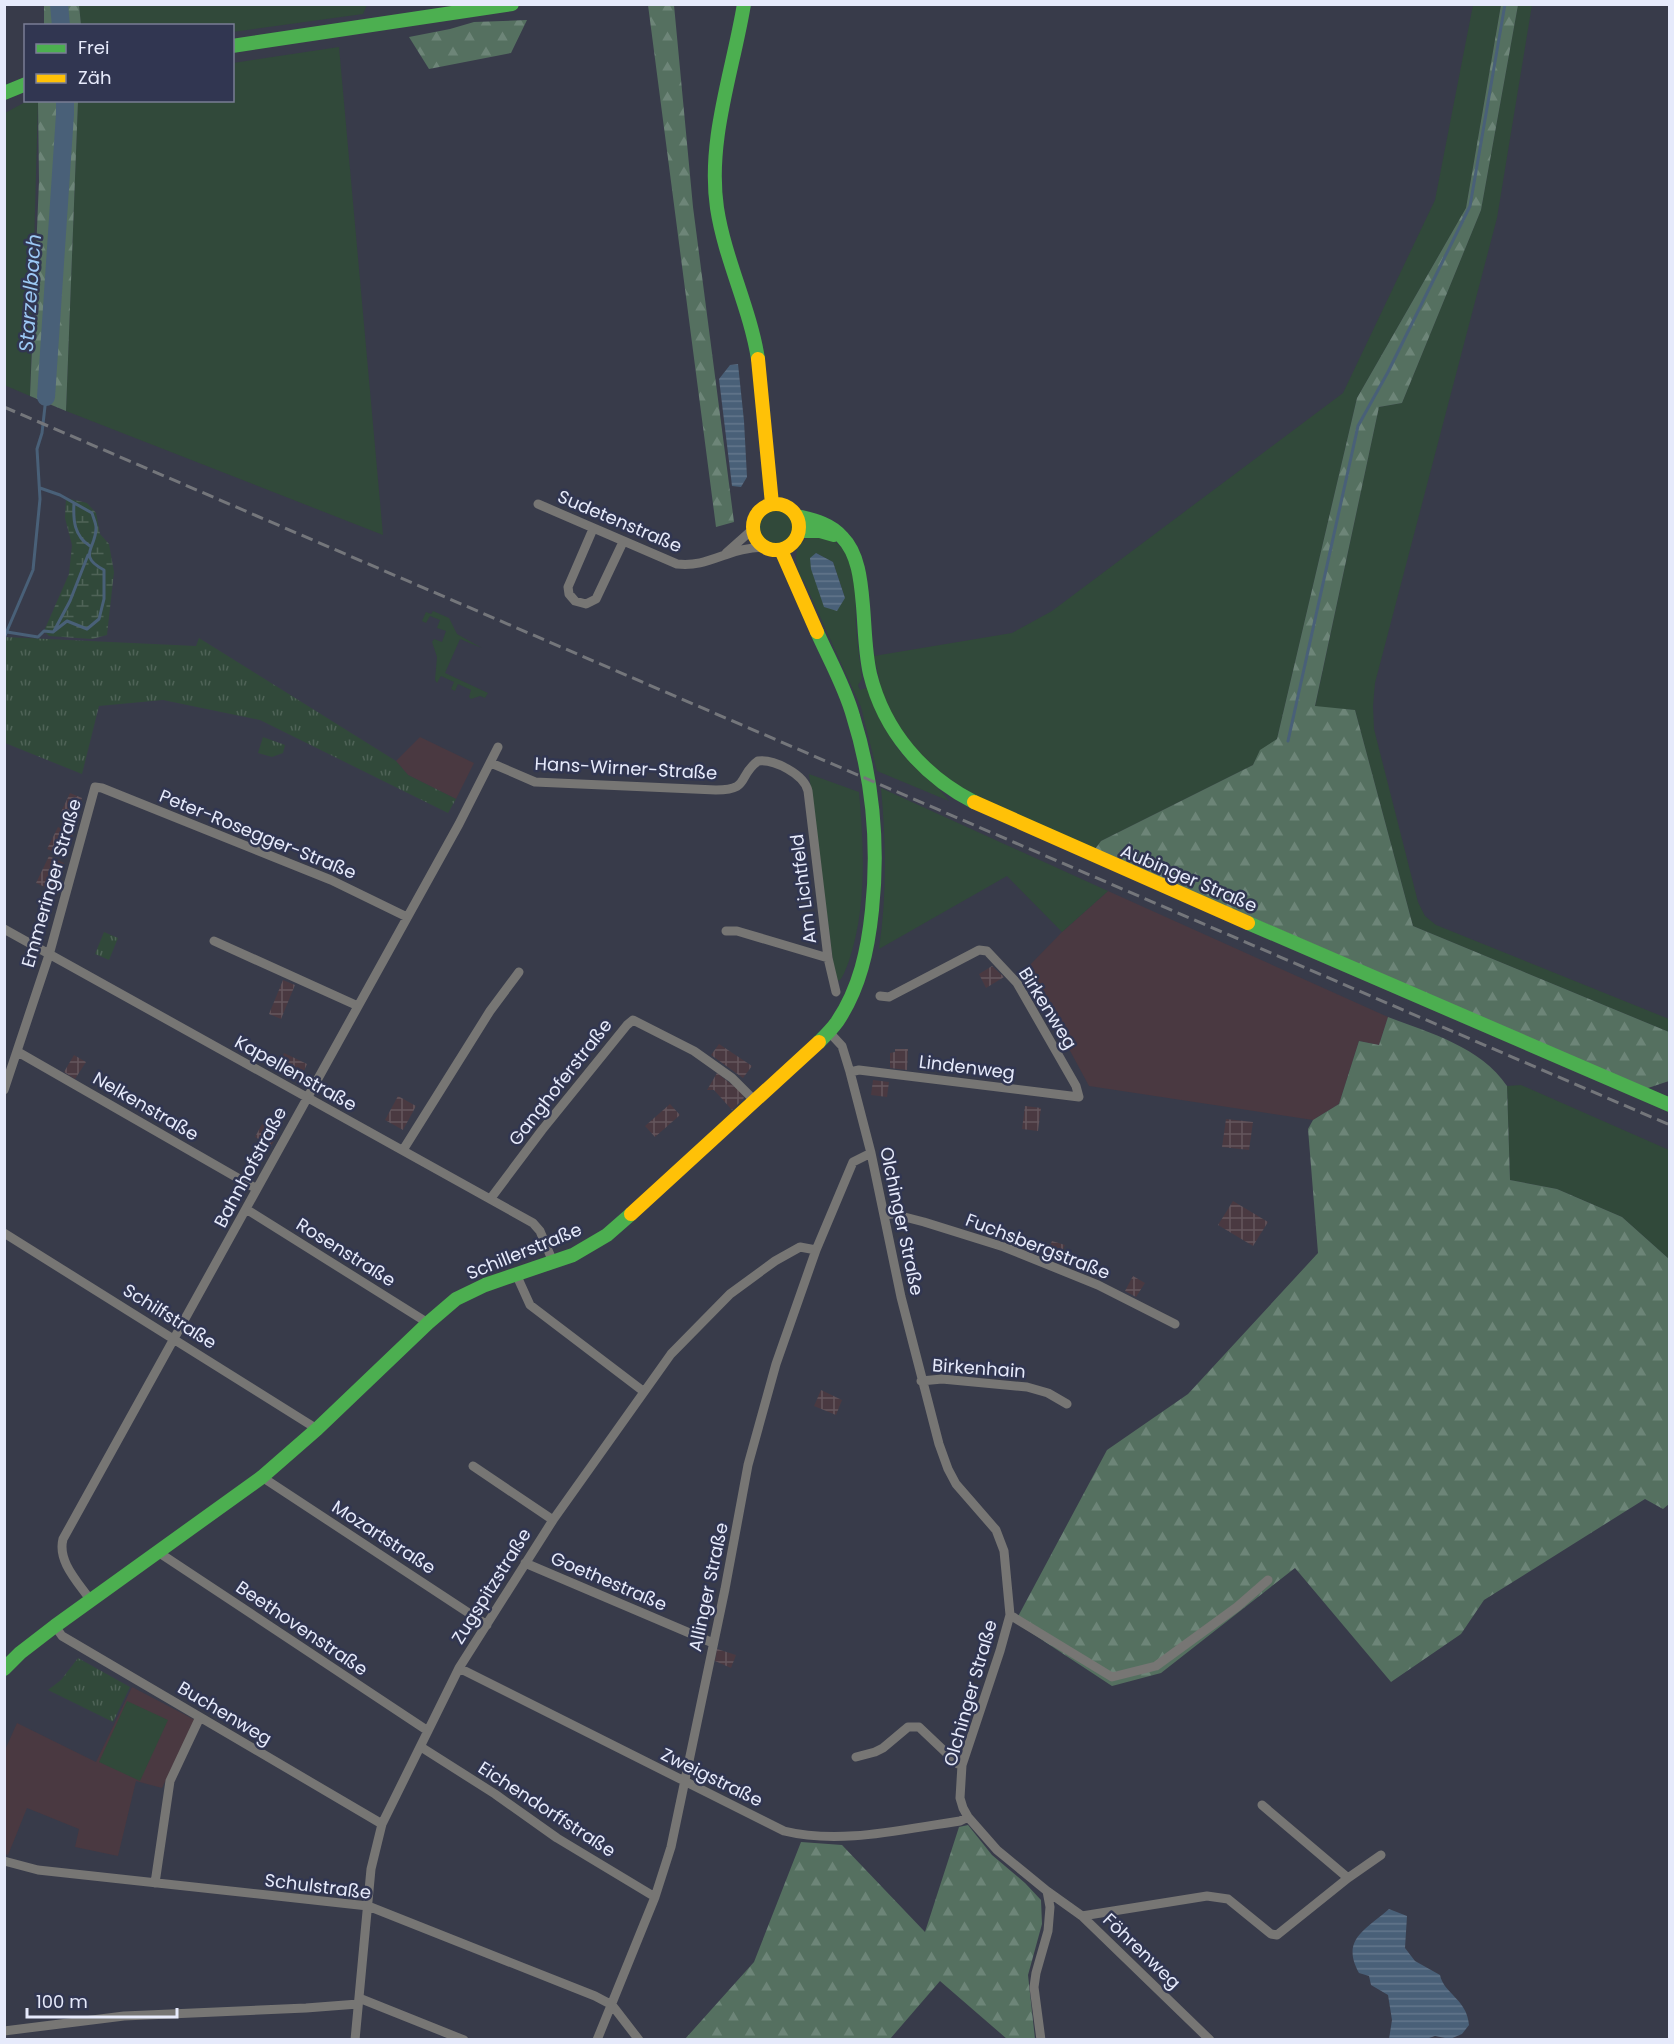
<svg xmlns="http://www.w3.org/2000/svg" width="1674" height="2044" viewBox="0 0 1674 2044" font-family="Poppins,sans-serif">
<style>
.industrial{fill:url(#industrial-grid)}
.education{fill:#4a3941}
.green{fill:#31493a;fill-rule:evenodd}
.forest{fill:url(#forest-firs)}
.wetland{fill:url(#wetland-marsh)}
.park{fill:url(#park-tufts)}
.water{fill:url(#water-rules)}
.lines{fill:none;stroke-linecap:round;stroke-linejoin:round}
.stream{stroke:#496078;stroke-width:3}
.river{stroke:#496078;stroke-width:18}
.street{stroke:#777674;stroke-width:9}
.fast{stroke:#4caf50;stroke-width:14}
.slow{stroke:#ffc107;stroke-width:14}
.rail{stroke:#74767b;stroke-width:3;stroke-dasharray:12 6;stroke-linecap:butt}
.labels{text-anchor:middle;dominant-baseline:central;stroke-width:5;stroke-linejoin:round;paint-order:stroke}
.street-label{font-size:18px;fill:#e6eafb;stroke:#313651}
.water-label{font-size:20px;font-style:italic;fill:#9cc9f5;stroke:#313651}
</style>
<defs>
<pattern id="industrial-grid" width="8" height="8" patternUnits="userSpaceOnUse" patternTransform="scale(1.5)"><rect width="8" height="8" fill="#4a3941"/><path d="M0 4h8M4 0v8" fill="none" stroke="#64565d"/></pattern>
<pattern id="forest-firs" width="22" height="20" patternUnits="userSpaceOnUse" patternTransform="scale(1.5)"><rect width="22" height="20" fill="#557060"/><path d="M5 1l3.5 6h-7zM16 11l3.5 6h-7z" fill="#6d8578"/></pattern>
<pattern id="wetland-marsh" width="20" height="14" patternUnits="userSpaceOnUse" patternTransform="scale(1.5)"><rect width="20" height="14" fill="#31493a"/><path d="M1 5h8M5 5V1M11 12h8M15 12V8" fill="none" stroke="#4f6357"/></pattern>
<pattern id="park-tufts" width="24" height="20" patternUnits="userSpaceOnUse" patternTransform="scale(1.5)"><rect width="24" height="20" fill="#31493a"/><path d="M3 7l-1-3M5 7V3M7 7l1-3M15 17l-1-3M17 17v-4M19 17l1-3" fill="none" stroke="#4f6357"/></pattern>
<pattern id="water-rules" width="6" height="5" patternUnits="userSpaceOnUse" patternTransform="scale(1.5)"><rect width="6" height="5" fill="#496078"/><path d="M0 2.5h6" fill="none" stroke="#63778c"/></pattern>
</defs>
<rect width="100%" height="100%" fill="#383b4a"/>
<path class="industrial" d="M 70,793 L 82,798 L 76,819 L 61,812 Z
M 58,827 L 73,834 L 66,858 L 47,849 Z
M 49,856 L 64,863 L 56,892 L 36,883 Z
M 992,966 L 1004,977 L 986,988 L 979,974 Z
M 283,980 L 295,985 L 281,1019 L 269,1014 Z
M 719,1044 L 752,1066 L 743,1078 L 711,1055 Z
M 895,1049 L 908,1049 L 907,1070 L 890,1068 L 890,1053 L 895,1052 Z
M 284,1053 L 307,1064 L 299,1082 L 276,1071 Z
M 74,1055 L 86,1062 L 75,1079 L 64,1072 Z
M 717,1073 L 740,1091 L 744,1098 L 732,1110 L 714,1090 L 707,1090 Z
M 873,1080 L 889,1082 L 887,1097 L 871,1095 Z
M 398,1096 L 416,1106 L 403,1130 L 385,1120 Z
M 670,1104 L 680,1115 L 655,1137 L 645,1126 Z
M 1025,1106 L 1041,1108 L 1038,1131 L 1022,1129 Z
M 1226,1119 L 1253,1122 L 1249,1150 L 1222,1147 Z
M 262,1124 L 278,1134 L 271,1146 L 255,1137 Z
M 1233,1201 L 1268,1222 L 1253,1246 L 1218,1225 Z
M 1052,1241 L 1065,1245 L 1058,1261 L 1046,1256 Z
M 1133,1276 L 1145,1283 L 1136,1297 L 1125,1291 Z
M 821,1390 L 842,1400 L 836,1415 L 814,1406 Z
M 717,1649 L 736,1655 L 731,1668 L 715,1661 Z"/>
<path class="education" d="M 420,737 L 474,763 L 456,799 L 408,775 L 396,761 Z
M 1108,891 L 1388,1017 L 1379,1045 L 1359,1041 L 1339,1104 L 1313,1120 L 1089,1086 L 1026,969 L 1062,932 Z
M 132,1687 L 195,1720 L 162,1788 L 136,1781 L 118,1856 L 75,1847 L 79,1829 L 27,1808 L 8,1855 L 5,1854 L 5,1750 L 17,1723 L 96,1762 Z"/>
<path class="green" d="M 79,5 L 367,5 L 363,14 L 233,32 L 232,26 L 81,25 Z
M 1473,5 L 1501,5 L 1466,208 L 1357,398 L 1277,739 L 1260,751 L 1253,765 L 1101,841 L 1095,849 C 1014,815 912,786 882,692 C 879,680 877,668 874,656 L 1012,633 L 1052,611 L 1343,393 L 1435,200 Z
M 1518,5 L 1532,5 L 1497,218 L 1375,683 L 1373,706 L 1374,729 L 1418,902 L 1425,916 L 1436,925 L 1669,1019 L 1669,1032 L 1413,926 L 1355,710 L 1315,707 L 1379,407 L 1402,403 L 1481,210 Z
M 339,47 L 383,535 L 66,411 L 78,101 L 232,100 L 233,63 Z
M 29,100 L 38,101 L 30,396 L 4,385 L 5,113 Z
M759 527a17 17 0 1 1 34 0a17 17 0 1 1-34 0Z
M 809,537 C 815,537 822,536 828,538 C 859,550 855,601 856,627 C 857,644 860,661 862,679 L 858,685 L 860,690 L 867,688 C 878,710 886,736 903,755 C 917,771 936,783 949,801 L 877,771 L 861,707 L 803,579 L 801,579 C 795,562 791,548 809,537 ZM 816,553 L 833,562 L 845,598 Z
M 433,611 L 449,618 L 457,634 L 482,648 L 460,639 L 445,673 L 488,693 L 485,698 L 480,696 L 471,699 L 469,697 L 471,690 L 458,684 L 455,691 L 451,689 L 454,682 L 441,676 L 437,683 L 435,680 L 437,657 L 432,642 L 434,639 L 442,642 L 446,631 L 437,628 L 440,620 L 430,616 L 426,623 L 422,621 L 426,612 L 431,614 Z
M 809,774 L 859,792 C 864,847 867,907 849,961 C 846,968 844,976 839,981 L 835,977 Z
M 881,788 L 1108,891 L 1062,932 L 1007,876 L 879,949 C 887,895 886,842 881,788 Z
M 1521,1085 L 1669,1150 L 1669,1259 L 1622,1217 L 1557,1189 L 1510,1180 L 1507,1086 Z
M 127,1701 L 168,1720 L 140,1781 L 99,1762 Z"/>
<path class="forest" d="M 44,5 L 79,5 L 81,25 L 44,25 Z
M 648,5 L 674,5 L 693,207 L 734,522 L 716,527 Z
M 1501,5 L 1518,5 L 1481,210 L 1402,403 L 1379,407 L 1315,706 L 1355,710 L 1413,926 L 1669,1032 L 1669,1081 L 1645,1089 L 1095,849 L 1101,841 L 1253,765 L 1260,750 L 1277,739 L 1357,398 L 1466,208 Z
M 527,20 L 511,53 L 429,69 L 409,37 L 450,29 L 474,22 Z
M 38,101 L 78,101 L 66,411 L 30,396 L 39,181 Z
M 1388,1017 C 1430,1033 1481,1047 1507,1086 L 1510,1180 L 1557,1189 L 1622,1217 L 1669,1259 L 1669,1504 L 1663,1509 L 1645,1499 L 1484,1600 L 1461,1634 L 1391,1682 L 1295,1568 L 1161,1673 L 1112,1686 L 1015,1622 L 1107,1450 L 1188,1394 L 1318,1253 L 1308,1129 L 1313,1120 L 1339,1104 L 1359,1041 L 1379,1045 Z
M 968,1825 L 992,1855 L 1025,1883 L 1041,1900 L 1042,1924 L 1028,1975 L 1035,2039 L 1007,2039 L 940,1981 L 890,2039 L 685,2039 L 754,1962 L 801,1842 L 842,1845 L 925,1932 L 959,1827 Z"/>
<path class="wetland" d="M 66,498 L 87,503 L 96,513 L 100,534 L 109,544 L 114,572 L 107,635 L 92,639 L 49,636 L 44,631 L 69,574 L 72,545 L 65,518 Z"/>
<path class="park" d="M 5,637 L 196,646 L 199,638 L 396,761 L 408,775 L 456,799 L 448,813 L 260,720 L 163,700 L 99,706 L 82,774 L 5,743 Z
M 263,737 L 285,745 L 283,753 L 272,757 L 258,753 Z
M 104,932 L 118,938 L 109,960 L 95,954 Z
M 78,1658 L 130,1687 L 113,1722 L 48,1690 L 61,1680 Z"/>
<path class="water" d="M 738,364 L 744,421 L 747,477 L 741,487 L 732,486 L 719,379 L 730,365 Z
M 816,553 L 833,562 L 845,598 L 837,611 L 824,607 L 811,569 L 810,558 Z
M 1389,1909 L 1407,1916 L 1405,1948 L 1415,1961 L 1440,1975 C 1444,1994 1467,1999 1469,2025 L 1462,2034 L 1450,2039 L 1435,2036 L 1426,2039 L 1389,2039 L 1392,2020 L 1388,1995 L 1371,1985 L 1369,1976 L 1359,1973 C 1340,1939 1367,1929 1389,1909 Z"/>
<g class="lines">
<path class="stream" d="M 74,503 C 73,520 74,536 90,546
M 54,631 L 70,601 L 88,555
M 7,632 L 38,637 L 44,631 L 53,632 L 67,621 L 87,629 L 99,619 L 104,599 L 104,570 C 76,555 97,548 96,527 C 96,523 93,517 92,513 L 60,495 L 40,488
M 4,638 L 33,570 L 40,499 L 37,449 L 42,433 L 46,397
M 1288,741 L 1358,426 L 1388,372 L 1470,206 L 1505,4"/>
<path class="river" d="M 59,4 L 61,26
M 46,397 L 65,114 L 65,100"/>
<path class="street" d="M 538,504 L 677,564 C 696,566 708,561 725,555 C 737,550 750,548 763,547
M 593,529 L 568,587 L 569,594 L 575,601 L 586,604 L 596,599 L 623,542
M 726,553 L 753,529
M 491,763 L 535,782 L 716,790 C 751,790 737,776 758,761 C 774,759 804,774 808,791 L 828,958 L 836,992
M 4,929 L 533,1223 L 540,1231 L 553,1262
M 726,931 L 737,931 L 828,958
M 214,941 L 358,1006
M 829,1032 L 842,1046 L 850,1072 L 871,1153 L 901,1297 L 939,1444 L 948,1469 L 956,1484 L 996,1530 L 1004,1551 L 1010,1615 L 1000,1651 L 962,1765 L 960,1798 L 963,1808 L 968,1817 L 997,1850 L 1047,1891 L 1050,1907 L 1048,1931 L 1036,1973 L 1034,1987 L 1041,2040
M 18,1052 L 257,1189
M 850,1072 L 859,1070 L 1079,1097 L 1076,1086 L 1017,983 L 987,951 L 979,950 L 889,997 L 880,996
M 4,1090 L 49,955 L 95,787 L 102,788 L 331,880 L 407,917
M 403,1150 L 490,1011 L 519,972
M 491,1198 L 542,1130 L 627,1025 L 633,1020 L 694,1051 L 732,1078 L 755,1101
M 246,1209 L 428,1323
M 884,1215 L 893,1214 L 924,1222 L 1004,1247 L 1098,1285 L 1175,1324
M 4,1233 L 317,1429
M 516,1274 L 530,1305 L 643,1391
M 921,1381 L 942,1379 L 1027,1387 L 1048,1393 L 1067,1404
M 473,1466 L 553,1520
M 262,1477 L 487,1625
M 158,1552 L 428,1731
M 525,1563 L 713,1643
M 91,1601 C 79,1583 57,1562 63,1539 L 459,824 L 498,747
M 1010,1615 L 1112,1677 L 1156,1666 L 1237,1607 L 1268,1580
M 55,1626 L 62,1636 L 382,1824
M 459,1668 L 784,1831 C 841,1845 903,1829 960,1821 L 968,1817
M 421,1747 L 495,1794 L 557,1838 L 655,1897
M 856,1757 L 875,1752 L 883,1748 L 908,1727 L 919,1727 L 958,1764 L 962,1765
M 1262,1805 L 1348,1878
M 4,1861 L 38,1870 L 368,1906 L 595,1996 L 612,2005 L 639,2040
M 155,1883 L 170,1781 L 200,1717
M 1047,1891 L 1082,1916 L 1210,2040
M 1082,1916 L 1207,1896 L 1228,1899 L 1271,1934 L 1277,1935 L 1348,1878 L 1381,1855
M 359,1998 L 464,2040
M 4,2031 L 124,2016 L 306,2008 L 358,2004
M 355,2040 L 371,1869 L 382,1824 L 459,1668 L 553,1520 L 671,1354 L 730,1294 L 775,1261 L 800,1247 L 816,1250
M 597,2040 L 655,1897 L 671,1847 L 725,1589 L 748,1465 L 776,1364 L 816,1250 L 853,1162 L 871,1153"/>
<path class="fast" d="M 744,4 C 733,71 707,140 717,208 C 725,260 750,308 758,359
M 232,46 L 512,4
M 4,93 L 26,84
M 797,516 C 813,520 830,523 842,537 C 859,554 861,583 863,606 C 865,629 865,652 870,674 C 884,731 923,776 974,802
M 800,531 L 820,531 L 834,535
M 817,632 C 829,659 845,687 853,716 C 873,780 879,844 872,910 C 868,949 860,988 837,1022 C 832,1029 825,1036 819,1042
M 1248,923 L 1670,1105
M 4,1669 L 20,1653 L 55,1626 L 262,1477 L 317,1429 L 428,1323 L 456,1299 L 485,1285 L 573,1255 L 607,1235 L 631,1214"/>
<path class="slow" d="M 758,359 L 772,504
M753 527a23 23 0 1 1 46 0a23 23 0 1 1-46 0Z
M 781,550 L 817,632
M 974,802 L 1248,923
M 631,1214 L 819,1042"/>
<path class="rail" d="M 4,407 L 1670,1125"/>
</g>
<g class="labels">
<g class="street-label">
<text transform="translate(620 521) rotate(23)">Sudetenstraße</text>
<text transform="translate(626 768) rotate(3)">Hans-Wirner-Straße</text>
<text transform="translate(258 834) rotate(22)">Peter-Rosegger-Straße</text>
<text transform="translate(1189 878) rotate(23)">Aubinger Straße</text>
<text transform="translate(51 883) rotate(-74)">Emmeringer Straße</text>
<text transform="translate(803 889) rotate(-97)">Am Lichtfeld</text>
<text transform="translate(1048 1008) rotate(58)">Birkenweg</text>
<text transform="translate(967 1067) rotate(7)">Lindenweg</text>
<text transform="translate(296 1073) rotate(29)">Kapellenstraße</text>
<text transform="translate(560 1082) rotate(-52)">Ganghoferstraße</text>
<text transform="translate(146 1106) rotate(30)">Nelkenstraße</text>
<text transform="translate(250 1167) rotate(-62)">Bahnhofstraße</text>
<text transform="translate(902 1221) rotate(78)">Olchinger Straße</text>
<text transform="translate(1038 1246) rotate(21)">Fuchsbergstraße</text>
<text transform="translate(524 1251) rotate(-22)">Schillerstraße</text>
<text transform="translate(346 1252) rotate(32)">Rosenstraße</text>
<text transform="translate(170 1316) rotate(32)">Schilfstraße</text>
<text transform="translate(979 1368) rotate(4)">Birkenhain</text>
<text transform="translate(384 1537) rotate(33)">Mozartstraße</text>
<text transform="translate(609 1581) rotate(23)">Goethestraße</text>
<text transform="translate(491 1586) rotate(-58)">Zugspitzstraße</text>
<text transform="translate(708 1587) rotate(-78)">Allinger Straße</text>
<text transform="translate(302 1628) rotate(34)">Beethovenstraße</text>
<text transform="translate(970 1693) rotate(-74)">Olchinger Straße</text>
<text transform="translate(225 1713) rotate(31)">Buchenweg</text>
<text transform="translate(712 1777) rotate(26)">Zweigstraße</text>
<text transform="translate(547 1809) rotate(33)">Eichendorffstraße</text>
<text transform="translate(318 1886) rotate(7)">Schulstraße</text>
<text transform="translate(1142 1951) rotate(44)">Föhrenweg</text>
</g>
<g class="water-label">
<text transform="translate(30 293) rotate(-86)">Starzelbach</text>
</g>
</g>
<rect width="1674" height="2044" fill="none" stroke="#e6eafb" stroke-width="12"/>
<rect x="24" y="24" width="210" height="78" fill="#313651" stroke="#797e95" stroke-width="1.5"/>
<rect x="36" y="44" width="30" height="9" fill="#4caf50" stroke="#797e95" stroke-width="1.5"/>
<text x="78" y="54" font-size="18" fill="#e6eafb">Frei</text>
<rect x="36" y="74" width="30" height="9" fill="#ffc107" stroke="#797e95" stroke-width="1.5"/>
<text x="78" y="84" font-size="18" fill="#e6eafb">Zäh</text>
<path d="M27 2008v9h150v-9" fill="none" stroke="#e6eafb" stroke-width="3"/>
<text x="36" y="2008" font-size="18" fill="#e6eafb" stroke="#313651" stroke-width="4.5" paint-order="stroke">100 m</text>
</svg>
